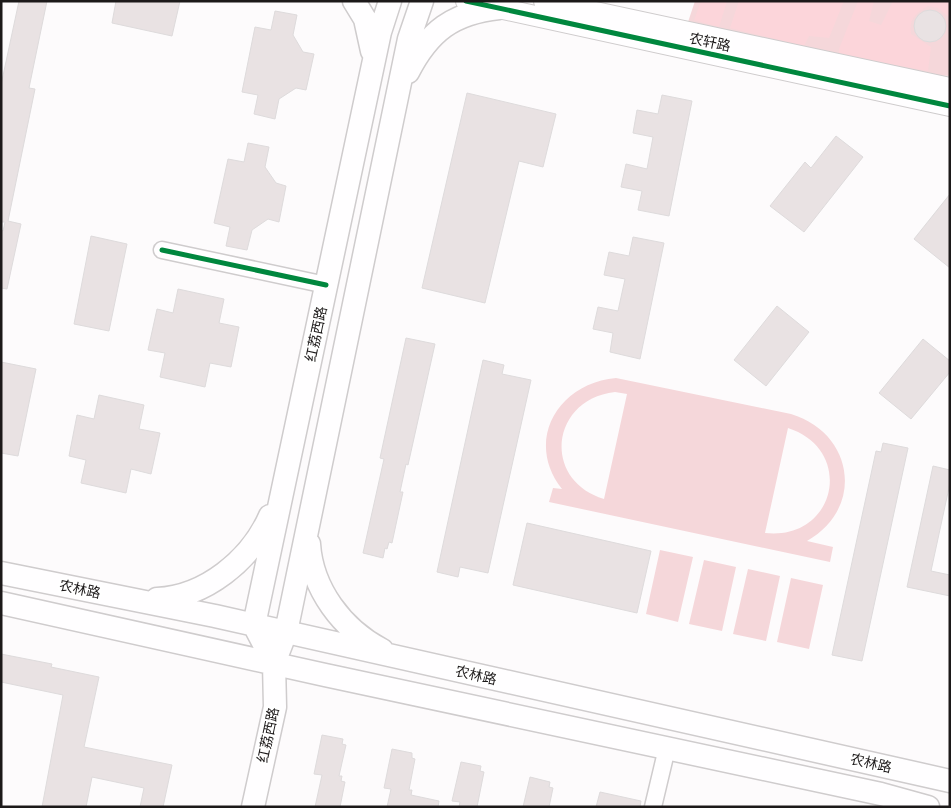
<svg xmlns="http://www.w3.org/2000/svg" width="951" height="808" viewBox="0 0 951 808" font-family="'DejaVu Sans','Noto Sans SC',sans-serif">
<style>
.green{fill:#f5d7da;fill-rule:evenodd}
.forest{fill:#fcd5da}
.building{fill:#e9e2e3;stroke:#dedbdc}
.lines{fill:none;stroke-linecap:round;stroke-linejoin:round}
.minor-casing{stroke:#cfcccd;stroke-width:19}
.tertiary-casing{stroke:#cfcccd;stroke-width:22}
.secondary-casing{stroke:#cfcccd;stroke-width:25}
.minor{stroke:#fffeff;stroke-width:16}
.tertiary{stroke:#fffeff;stroke-width:20}
.secondary{stroke:#fffeff;stroke-width:22}
.cycleway-casing{stroke:#fff;stroke-width:8}
.cycleway{stroke:#00873e;stroke-width:5}
.labels{text-anchor:middle;dominant-baseline:central;stroke-width:5;stroke-linejoin:round;paint-order:stroke}
.street-label{font-size:14px;fill:#1c1919;stroke:#fff}
</style>
<rect width="100%" height="100%" fill="#fdfbfc"/>
<path class="green" d="M 695,1 L 950,1 L 950,76 L 927,75 L 687,25 Z
M 616,378 L 791,414 C 854,433 865,508 807,541 L 833,547 L 830,562 L 549,502 L 553,488 L 562,489 C 524,441 558,383 616,378 ZM 615,392 L 627,394 L 604,499 C 541,480 551,399 615,392 ZM 788,428 C 856,450 836,541 765,533 Z
M 660,550 L 693,557 L 678,622 L 646,614 Z
M 704,560 L 736,567 L 722,631 L 689,624 Z
M 748,569 L 780,576 L 766,641 L 733,634 Z
M 791,578 L 823,585 L 809,649 L 777,642 Z"/>
<path class="forest" d="M 701,1 L 727,1 L 719,27 L 694,20 Z
M 739,1 L 844,1 L 829,38 L 809,36 L 804,46 L 730,28 Z
M 858,1 L 874,1 L 869,21 L 881,25 L 893,1 L 950,1 L 950,18 L 938,8 L 928,6 C 915,13 909,19 911,34 L 931,47 L 928,71 L 839,55 L 839,49 Z"/>
<path class="building" d="M 19,1 L 47,1 L 29,88 L 35,89 L 8,221 L 21,224 L 7,289 L 1,288 L 1,230 L 3,231 L 5,222 L 1,222 L 1,85 Z
M 116,1 L 180,1 L 172,36 L 112,23 Z
M914 26a16 16 0 1 1 32 0a16 16 0 1 1-32 0Z
M 275,11 L 297,15 L 293,35 L 303,52 L 314,54 L 306,90 L 296,88 L 279,99 L 275,119 L 254,114 L 258,95 L 242,92 L 255,27 L 271,30 Z
M 467,93 L 556,114 L 543,167 L 519,161 L 485,303 L 422,288 Z
M 662,95 L 692,101 L 669,216 L 638,210 L 642,191 L 621,187 L 626,164 L 647,169 L 653,137 L 633,133 L 637,110 L 658,114 Z
M 836,136 L 863,157 L 804,232 L 770,206 L 805,162 L 811,168 Z
M 248,143 L 269,147 L 265,167 L 276,183 L 286,186 L 279,222 L 268,219 L 252,230 L 247,250 L 226,246 L 230,227 L 214,223 L 228,159 L 244,162 Z
M 950,194 L 950,268 L 914,239 Z
M 91,236 L 127,244 L 109,331 L 74,324 Z
M 633,237 L 664,243 L 640,359 L 610,352 L 613,333 L 593,329 L 598,307 L 618,311 L 625,279 L 604,275 L 609,252 L 629,256 Z
M 178,289 L 224,299 L 219,323 L 239,327 L 231,367 L 210,363 L 205,387 L 160,377 L 165,353 L 148,350 L 157,309 L 173,313 Z
M 777,306 L 809,332 L 766,386 L 734,360 Z
M 406,338 L 435,344 L 408,465 L 406,464 L 400,492 L 403,492 L 392,543 L 389,542 L 387,549 L 385,548 L 383,558 L 363,553 L 384,459 L 380,458 Z
M 923,339 L 950,361 L 950,372 L 911,419 L 879,393 Z
M 483,360 L 504,365 L 502,374 L 531,380 L 488,573 L 460,567 L 458,577 L 437,572 Z
M 1,362 L 36,369 L 18,456 L 1,453 Z
M 99,395 L 144,405 L 139,429 L 160,433 L 151,474 L 131,469 L 126,493 L 81,483 L 86,460 L 69,456 L 77,415 L 94,419 Z
M 883,443 L 908,448 L 862,661 L 832,655 L 876,451 L 881,452 Z
M 933,466 L 950,470 L 950,483 L 931,571 L 950,575 L 950,596 L 907,587 Z
M 527,523 L 651,551 L 637,613 L 513,585 Z
M 1,654 L 52,664 L 51,667 L 99,677 L 84,747 L 172,765 L 163,807 L 140,807 L 144,788 L 92,777 L 86,807 L 42,807 L 63,695 L 1,682 Z
M 322,735 L 343,739 L 342,744 L 346,745 L 339,776 L 342,776 L 341,781 L 345,782 L 340,807 L 315,807 L 322,775 L 314,774 Z
M 392,749 L 412,753 L 412,758 L 415,759 L 409,790 L 412,790 L 411,795 L 439,801 L 438,807 L 387,807 L 391,789 L 384,788 Z
M 461,762 L 481,766 L 480,771 L 484,772 L 477,807 L 459,807 L 460,802 L 452,801 Z
M 530,777 L 550,782 L 549,787 L 553,788 L 549,807 L 523,807 Z
M 600,792 L 641,801 L 640,807 L 596,807 Z"/>
<g class="lines">
<g class="minor-casing">
<path id="minor" d="M 162,250 L 326,285
M 653,807 L 667,748"/>
</g>
<g class="tertiary-casing">
<path id="tertiary" d="M 466,1 L 950,106
M 544,1 L 950,88"/>
</g>
<g class="secondary-casing">
<path id="secondary" d="M 354,1 L 365,19 L 372,51
M 408,72 C 429,31 453,13 499,8
M 309,544 C 312,589 342,629 382,650
M 1,573 L 215,616 L 950,781
M 157,599 C 205,597 251,560 270,516
M 1,603 L 325,675 L 881,794 L 928,807
M 274,663 L 254,625 L 380,32 L 390,1
M 253,807 L 275,707 L 274,663 L 286,632 L 409,39 L 422,1"/>
</g>
<use href="#minor" class="minor"/>
<use href="#tertiary" class="tertiary"/>
<use href="#secondary" class="secondary"/>
<g class="cycleway-casing">
<path id="cycleway" d="M 466,1 L 950,106
M 162,250 L 326,285"/>
</g>
<use href="#cycleway" class="cycleway"/>
</g>
<g class="labels">
<g class="street-label">
<text transform="translate(710 42) rotate(12)">农轩路</text>
<text transform="translate(316 334) rotate(-78)">红荔西路</text>
<text transform="translate(80 589) rotate(12)">农林路</text>
<text transform="translate(476 675) rotate(13)">农林路</text>
<text transform="translate(268 735) rotate(-78)">红荔西路</text>
<text transform="translate(871 763) rotate(13)">农林路</text>
</g>
</g>
<rect width="951" height="808" fill="none" stroke="#1c1919" stroke-width="5"/>
</svg>
